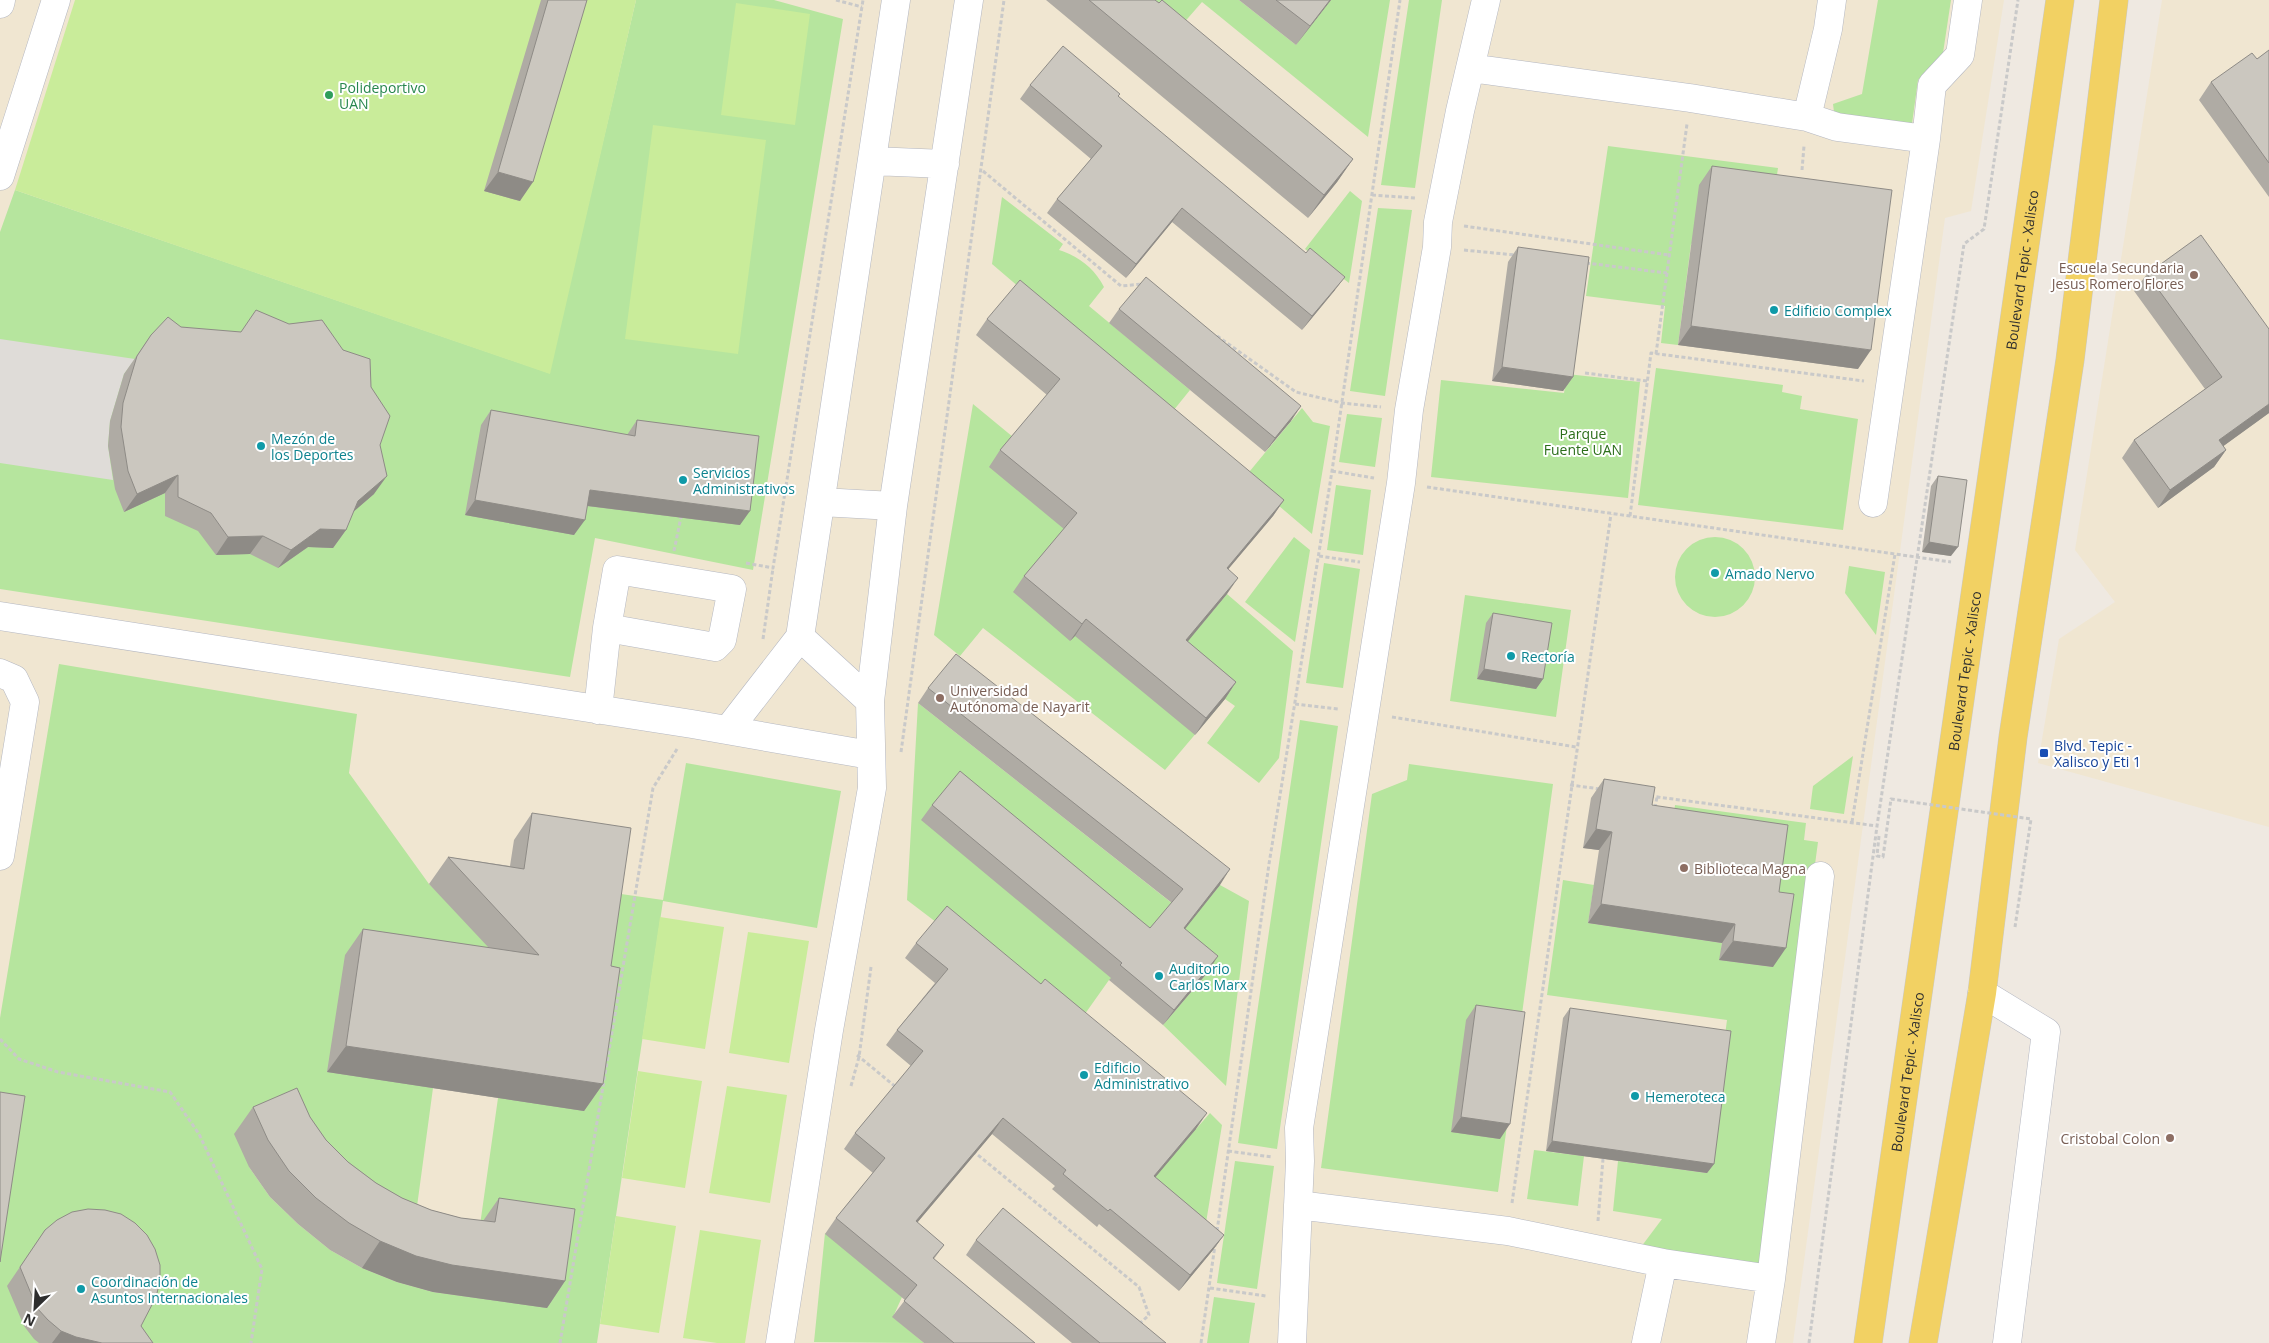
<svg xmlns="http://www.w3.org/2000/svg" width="2269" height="1343" viewBox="0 0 2269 1343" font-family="'Open Sans',sans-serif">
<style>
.education{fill:#f0e6d1}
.green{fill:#b6e59e}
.pitch{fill:#c9ec9a}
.plaza{fill:#dfdcd8}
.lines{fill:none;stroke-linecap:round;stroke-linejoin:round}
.minor-casing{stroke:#b4b7c1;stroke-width:29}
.major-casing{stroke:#c9c9c9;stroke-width:29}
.path{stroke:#c9c9c9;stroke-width:3;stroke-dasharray:4 2.5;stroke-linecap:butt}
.minor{stroke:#fff;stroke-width:28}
.major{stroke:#f2d163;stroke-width:28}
.path-bridge{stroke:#c9c9c9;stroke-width:3;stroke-dasharray:4 2.5;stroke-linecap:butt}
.wall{fill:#afaba4}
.shaded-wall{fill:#8e8b86}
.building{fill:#cbc7bf;stroke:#8e8b86}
.leisure-dot{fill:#2e9e5b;stroke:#fff;stroke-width:2}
.education-dot{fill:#8d6e63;stroke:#fff;stroke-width:2}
.culture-dot{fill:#0f9aa8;stroke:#fff;stroke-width:2}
.transit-dot{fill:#1a4fb4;stroke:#fff;stroke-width:2}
.labels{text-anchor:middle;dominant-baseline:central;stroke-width:4;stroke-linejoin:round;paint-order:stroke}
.leisure-label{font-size:14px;fill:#27864d;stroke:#fff;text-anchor:start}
.education-label{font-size:14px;fill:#785e54;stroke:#fff;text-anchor:end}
.street-label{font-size:14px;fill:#2e2e2e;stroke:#fff}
.culture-label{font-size:14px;fill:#0d838f;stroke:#fff;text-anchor:start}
.park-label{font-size:14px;fill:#2c6e1b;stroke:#fff}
.transit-label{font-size:14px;fill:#164399;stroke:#fff;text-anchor:start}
</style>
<rect width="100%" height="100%" fill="#efe9e1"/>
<path class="education" d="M 0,0 L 2004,0 L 1971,211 L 1945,218 L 1793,1343 L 0,1343 Z
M 2162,0 L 2269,0 L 2269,827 L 2038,763 L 2059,639 L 2115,602 L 2075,550 Z"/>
<path class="green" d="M 636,0 L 774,0 L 843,19 L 753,570 L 595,538 L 570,677 L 0,589 L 0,232 L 15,190 L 549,373 Z
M 1111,0 L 1239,0 L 1296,45 L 1321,0 L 1390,0 L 1368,137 L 1202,2 L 1168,41 Z
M 1409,0 L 1442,0 L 1415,188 L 1381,185 Z
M 1878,0 L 1951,0 L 1943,53 L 1918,80 L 1911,131 L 1845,121 L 1834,112 L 1833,104 L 1862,94 Z
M 1608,146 L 1778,168 L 1774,195 L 1691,244 L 1678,345 L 1661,343 L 1665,306 L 1586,296 Z
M 1350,191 L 1362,201 L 1349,283 L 1305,249 Z
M 1002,197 L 1063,244 L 1059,250 C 1080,257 1094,268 1104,287 L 1089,306 L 1190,390 L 1169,416 L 992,264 Z
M 1378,208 L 1412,210 L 1385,396 L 1350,391 Z
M 1656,368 L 1783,385 L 1782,392 L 1802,396 L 1800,409 L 1858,419 L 1843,530 L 1638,505 Z
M 1567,374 L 1640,382 L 1628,498 L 1431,477 L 1441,380 L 1564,393 Z
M 973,404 L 1013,437 L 1196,631 L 1227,594 L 1293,651 L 1279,758 L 1259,783 L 1207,743 L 1235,706 L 1225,699 L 1165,770 L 983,628 L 960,656 L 934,635 Z
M 1302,408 L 1313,422 L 1330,426 L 1312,534 L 1245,477 Z
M 1347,414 L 1382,418 L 1375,467 L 1339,462 Z
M 1336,485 L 1371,490 L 1363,555 L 1327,550 Z
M 1294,537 L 1310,550 L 1295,642 L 1245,602 Z
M1675 577a40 40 0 1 1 80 0a40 40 0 1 1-80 0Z
M 1324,563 L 1360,569 L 1343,688 L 1306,683 Z
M 1849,566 L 1885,572 L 1876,635 L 1845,593 Z
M 1465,595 L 1571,610 L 1556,717 L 1450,701 Z
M 59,664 L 357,714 L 349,773 L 429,884 L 498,948 L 433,1088 L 413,1236 L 249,1167 L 270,1197 L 298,1224 L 330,1250 L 362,1268 L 397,1282 L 433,1292 L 547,1307 L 480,1225 L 498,1098 L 607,892 L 663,900 L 686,763 L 841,791 L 817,928 L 663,901 L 597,1343 L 0,1343 L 0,1018 Z
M 918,703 L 1192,919 L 1220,885 L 1249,901 L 1226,1086 L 1163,1025 L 1208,972 L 1109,980 L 1075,1028 L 907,900 Z
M 1300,720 L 1338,726 L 1277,1149 L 1238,1143 Z
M 1853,756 L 1844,814 L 1810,809 L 1813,786 Z
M 1409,764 L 1553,784 L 1498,1192 L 1321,1168 L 1372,794 L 1407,780 Z
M 1675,805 L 1806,823 L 1804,840 L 1818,842 L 1761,1267 L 1638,1251 L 1662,1219 L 1613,1211 L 1618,1161 L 1707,1173 L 1727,1020 L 1547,995 L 1563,880 L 1594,885 L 1588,923 L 1722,943 L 1720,960 L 1773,967 L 1672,829 Z
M 1076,1109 L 1196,1129 L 1210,1113 L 1222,1125 L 1203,1241 Z
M 1534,1150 L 1584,1156 L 1578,1206 L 1527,1199 Z
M 1235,1161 L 1274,1166 L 1257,1289 L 1217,1283 Z
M 825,1233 L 902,1297 L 893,1317 L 924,1343 L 814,1342 Z
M 1214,1297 L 1255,1303 L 1249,1343 L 1207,1343 Z"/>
<path class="pitch" d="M 75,0 L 636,0 L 550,374 L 15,190 Z
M 736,3 L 810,14 L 795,125 L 721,115 Z
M 653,125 L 766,140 L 738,354 L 625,339 Z
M 660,917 L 724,927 L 705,1049 L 642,1039 Z
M 748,932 L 809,941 L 789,1063 L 729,1053 Z
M 638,1071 L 702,1081 L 685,1188 L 622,1178 Z
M 727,1086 L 787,1095 L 770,1203 L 709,1193 Z
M 616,1216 L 676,1226 L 659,1333 L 600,1324 Z
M 700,1230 L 761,1240 L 745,1343 L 717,1343 L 683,1338 Z"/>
<path class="plaza" d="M 0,339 L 135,359 L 124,374 L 110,421 L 108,446 L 113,480 L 0,463 Z"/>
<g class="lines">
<g class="minor-casing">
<path id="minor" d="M 0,4 L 1,0
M 1470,68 L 1690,98 L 1807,117 L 1837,127 L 1926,139
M 1807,117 L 1828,29 L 1832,0
M 872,161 L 945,164
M 0,176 L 56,0
M 821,502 L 893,506
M 1873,503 L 1926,139 L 1932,85 L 1960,55 L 1968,0
M 0,616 L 692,724 L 870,755
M 0,673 L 14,679 L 25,702 L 0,856
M 870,701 L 800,637 L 896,0
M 598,710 L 607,628 L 617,570 L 732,589 L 722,640 L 715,647 L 607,628
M 728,730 L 800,637
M 1982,993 L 2046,1032 L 2007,1343
M 1298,1205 L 1508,1231 L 1663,1263
M 780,1343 L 829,1030 L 872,788 L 870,701 L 893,506 L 969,0
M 1292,1343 L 1300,1161 L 1299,1128 L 1401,483 L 1409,410 L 1437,247 L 1438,222 L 1460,111 L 1486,0
M 1646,1343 L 1663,1263 L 1771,1279
M 1761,1343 L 1771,1279 L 1820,876"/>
</g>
<g class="major-casing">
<g id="major">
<path id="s1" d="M 1868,1343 L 2060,0"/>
<path d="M 1923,1343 L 1982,993 L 2013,737 L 2070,360 L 2114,0"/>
</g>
</g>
<path class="path" d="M 836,0 L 862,7
M 1802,170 L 1804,146
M 983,171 L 1121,286 L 1142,284
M 1372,195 L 1415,198
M 1464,226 L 1669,255
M 1464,250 L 1515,255
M 1586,263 L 1667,273
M 1217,336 L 1296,392 L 1342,403 L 1381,407
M 1656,354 L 1687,124
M 1585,373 L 1647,381
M 1332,471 L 1374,478
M 1427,487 L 1951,562
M 1630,516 L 1651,353 L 1864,381
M 674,551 L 681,517
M 1319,556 L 1360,562
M 746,563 L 773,568 L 863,0
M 763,639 L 773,568
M 1295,704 L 1338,709
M 1392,717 L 1576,747
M 901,752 L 1004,0
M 1570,785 L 1600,789
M 1650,796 L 1877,826
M 1655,808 L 1657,797
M 1852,822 L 1895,554
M 0,1039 L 19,1059 L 58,1072 L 170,1092 L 199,1134 L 262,1269 L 251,1343
M 857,1055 L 897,1088
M 851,1086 L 859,1057 L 871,967
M 973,1151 L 1139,1287 L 1149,1315 L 1138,1325
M 1228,1151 L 1272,1157
M 1512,1203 L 1611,514
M 1598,1221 L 1603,1159
M 1217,1231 L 1269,864 L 1332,471 L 1400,0
M 1210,1288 L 1266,1296
M 560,1343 L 653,788 L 677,749
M 1201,1343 L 1215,1245
M 1809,1343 L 1877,826 L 1964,244 L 1984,229 L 2018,0"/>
<use href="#minor" class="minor"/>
<use href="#major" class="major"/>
<path class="path-bridge" d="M 1879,836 L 1877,856 L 1883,857 L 1891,799 L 2031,819 L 2015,927"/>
</g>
<path class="wall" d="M 541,0 L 587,0 L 520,201 L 484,191 Z
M 1046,0 L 1155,0 L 1353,159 L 1337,182 L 1308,218 Z
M 1239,0 L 1331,0 L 1296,45 Z
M 2269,50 L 2269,197 L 2199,100 L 2211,82 L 2257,59 Z
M 1030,85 L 1118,96 L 1335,290 L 1302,330 L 1172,222 L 1126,278 L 1047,213 L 1057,199 L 1091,159 L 1020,99 Z
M 1712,166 L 1858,369 L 1678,345 L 1699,185 Z
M 1518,247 L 1573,377 L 1563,391 L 1492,381 L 1508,262 Z
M 2147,274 L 2269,413 L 2223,446 L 2226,450 L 2214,467 L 2158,508 L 2122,458 L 2134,440 L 2205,389 L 2134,291 Z
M 1119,309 L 1291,421 L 1265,452 L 1109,323 Z
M 987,319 L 1284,500 L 1273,516 L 1228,569 L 1227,594 L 1187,641 L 1236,682 L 1225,699 L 1195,735 L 1075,636 L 1070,641 L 1013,592 L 1024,576 L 1064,529 L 989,467 L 1000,450 L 1047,395 L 976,335 Z
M 181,327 L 343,350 L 371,387 L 380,445 L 374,494 L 353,512 L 346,530 L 333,548 L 308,547 L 278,568 L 250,554 L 216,555 L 198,531 L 165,516 L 165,493 L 124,512 L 115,489 L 108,446 L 110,421 L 124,374 L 151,335 Z
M 491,410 L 627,435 L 637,420 L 740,525 L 587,506 L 574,535 L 465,515 L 481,425 Z
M 1938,476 L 1951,556 L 1922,552 L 1931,486 Z
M 1493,613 L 1543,679 L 1536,689 L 1477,679 L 1486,623 Z
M 928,688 L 1220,885 L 1185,928 L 1208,972 L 1163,1025 L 1109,980 L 1111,978 L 921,820 L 932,805 L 1150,928 L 1172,903 L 918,703 Z
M 1604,779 L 1652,805 L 1779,892 L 1773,967 L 1719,960 L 1722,943 L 1588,923 L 1599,850 L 1583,848 L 1591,798 Z
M 532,813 L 611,966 L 603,1084 L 584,1111 L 327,1072 L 345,955 L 363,929 L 489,948 L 429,884 L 448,857 L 510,866 L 514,840 Z
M 916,943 L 1196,1129 L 1155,1177 L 1224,1235 L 1213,1250 L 1179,1291 L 1099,1224 L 1097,1227 L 1052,1189 L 1055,1186 L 992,1134 L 917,1223 L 944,1245 L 934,1259 L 1035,1343 L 924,1343 L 892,1317 L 905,1300 L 825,1234 L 836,1218 L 873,1173 L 844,1149 L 855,1133 L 911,1066 L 886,1045 L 897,1030 L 935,983 L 905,958 Z
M 1476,1005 L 1500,1139 L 1451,1132 L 1466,1020 Z
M 1570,1008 L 1714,1164 L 1707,1173 L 1546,1151 L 1563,1018 Z
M 253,1107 L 310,1117 L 326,1140 L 348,1162 L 376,1183 L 402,1198 L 431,1210 L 461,1218 L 483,1221 L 499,1198 L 565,1281 L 547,1308 L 433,1292 L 397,1282 L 362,1268 L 330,1250 L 298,1224 L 270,1197 L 249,1167 L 234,1134 Z
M 45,1230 L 141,1326 L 153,1343 L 39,1343 L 34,1339 L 24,1326 L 7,1286 Z
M 976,1240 L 1166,1343 L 1072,1343 L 966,1255 Z"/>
<path class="shaded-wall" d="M 1330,0 L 1331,0 L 1296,45 L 1310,26 Z
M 1353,159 L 1337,182 L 1308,218 L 1324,195 Z
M 498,172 L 533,182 L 520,201 L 484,191 Z
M 1182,208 L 1172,222 L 1126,278 L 1136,264 Z
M 1345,277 L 1335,290 L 1302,330 L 1312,316 Z
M 1691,326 L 1871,350 L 1858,369 L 1678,345 Z
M 1502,367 L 1573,377 L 1563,391 L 1492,381 Z
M 2269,404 L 2269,413 L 2207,458 L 2219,440 Z
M 1301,406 L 1291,421 L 1265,452 L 1275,438 Z
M 2226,450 L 2214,467 L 2158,508 L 2170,490 Z
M 178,475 L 165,493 L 124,512 L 137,494 Z
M 387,476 L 374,494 L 345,519 L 358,501 Z
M 590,490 L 750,511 L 740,525 L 580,505 Z
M 475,500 L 585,520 L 574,535 L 465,515 Z
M 1284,500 L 1273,516 L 1215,585 L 1227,568 Z
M 320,529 L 346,530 L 333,548 L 308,547 L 278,568 L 291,550 Z
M 263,536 L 250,554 L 216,555 L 228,537 Z
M 1929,542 L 1958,547 L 1951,556 L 1922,552 Z
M 1238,578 L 1227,594 L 1175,657 L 1186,640 Z
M 1086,619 L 1075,636 L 1070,641 L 1082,624 Z
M 1484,669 L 1543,679 L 1536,689 L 1477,679 Z
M 1236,682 L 1225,699 L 1195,735 L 1206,718 Z
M 1596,829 L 1612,832 L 1599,850 L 1583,848 Z
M 1230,869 L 1220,885 L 1174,943 L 1184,928 Z
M 1601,904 L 1735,924 L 1722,943 L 1588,923 Z
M 1733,941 L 1786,948 L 1773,967 L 1719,960 Z
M 1218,956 L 1208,972 L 1163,1025 L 1174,1010 Z
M 346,1046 L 603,1084 L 584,1111 L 327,1072 Z
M 1207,1113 L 1196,1129 L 1143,1192 L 1154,1176 Z
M 1461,1117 L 1510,1124 L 1500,1139 L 1451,1132 Z
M 1003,1118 L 992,1134 L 905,1237 L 916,1221 Z
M 1552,1141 L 1714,1164 L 1707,1173 L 1546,1151 Z
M 1224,1235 L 1213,1250 L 1179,1291 L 1190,1275 Z
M 380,1241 L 565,1281 L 547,1308 L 433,1292 L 397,1282 L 362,1268 Z
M 61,1331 L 102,1343 L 52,1343 Z"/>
<path class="building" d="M 548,0 L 587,0 L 533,182 L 498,172 Z
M 1089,0 L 1155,0 L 1159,3 L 1162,0 L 1353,159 L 1324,195 Z
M 1276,0 L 1330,0 L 1310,26 Z
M 1063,46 L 1120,94 L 1118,96 L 1306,253 L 1310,248 L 1345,277 L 1312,316 L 1182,208 L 1136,264 L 1057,199 L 1102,146 L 1030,85 Z
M 2269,50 L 2269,163 L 2211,82 L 2252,53 L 2257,59 Z
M 1712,166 L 1892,190 L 1871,350 L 1691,326 Z
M 2201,235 L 2269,329 L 2269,404 L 2219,440 L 2226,450 L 2170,490 L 2134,440 L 2222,377 L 2147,274 Z
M 1518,247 L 1589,257 L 1573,377 L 1502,367 Z
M 1146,277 L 1301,406 L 1275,438 L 1119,309 Z
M 1020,280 L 1284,500 L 1227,568 L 1238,578 L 1186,640 L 1236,682 L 1206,718 L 1086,619 L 1082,624 L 1024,576 L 1077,513 L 1000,450 L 1060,379 L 987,319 Z
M 256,310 L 289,324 L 322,320 L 343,350 L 370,359 L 371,387 L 390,416 L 380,445 L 387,476 L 358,501 L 346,530 L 320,529 L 291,550 L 263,536 L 228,537 L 211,513 L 178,497 L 178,475 L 137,494 L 128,471 L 121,427 L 123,403 L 137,356 L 151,335 L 168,317 L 181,327 L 241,332 Z
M 491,410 L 635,436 L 637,420 L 759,436 L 750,511 L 590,490 L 585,520 L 475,500 Z
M 1938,476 L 1967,480 L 1958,547 L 1929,542 Z
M 1493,613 L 1552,623 L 1543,679 L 1484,669 Z
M 956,654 L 1230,869 L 1184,928 L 1218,956 L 1174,1010 L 1120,965 L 1122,963 L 932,805 L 960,771 L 1150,928 L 1183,889 L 928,688 Z
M 1604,779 L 1655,787 L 1652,805 L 1788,825 L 1779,892 L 1794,894 L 1786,948 L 1733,941 L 1735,924 L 1601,904 L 1612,832 L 1596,829 Z
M 532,813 L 631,828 L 611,966 L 620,968 L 603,1084 L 346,1046 L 363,929 L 539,955 L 448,857 L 524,869 Z
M 947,906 L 1041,984 L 1045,979 L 1207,1113 L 1154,1176 L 1224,1235 L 1190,1275 L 1110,1209 L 1108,1211 L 1063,1174 L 1066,1170 L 1003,1118 L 916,1221 L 944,1245 L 933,1258 L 1035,1343 L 954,1343 L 904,1301 L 917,1285 L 836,1218 L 885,1158 L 855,1133 L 923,1051 L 897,1030 L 948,969 L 916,943 Z
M 1476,1005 L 1525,1012 L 1510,1124 L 1461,1117 Z
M 1570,1008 L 1731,1031 L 1714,1164 L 1552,1141 Z
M 297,1088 L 310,1117 L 326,1140 L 348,1162 L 376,1183 L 402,1198 L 431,1210 L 461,1218 L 495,1222 L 499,1198 L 575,1209 L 565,1281 L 452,1265 L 416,1256 L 380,1241 L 349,1223 L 316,1198 L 289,1171 L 268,1140 L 253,1107 Z
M 0,1092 L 25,1096 L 0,1262 Z
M 1003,1208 L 1166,1343 L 1100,1343 L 976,1240 Z
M 88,1209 L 105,1210 L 121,1214 L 135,1223 L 147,1235 L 155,1249 L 160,1265 L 160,1281 L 156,1297 L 141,1326 L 153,1343 L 102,1343 L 76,1337 L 61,1331 L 48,1320 L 37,1308 L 20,1267 L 45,1230 L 57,1220 L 72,1212 Z"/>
<circle class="leisure-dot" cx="329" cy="95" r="5"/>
<g class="education-dot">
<circle cx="2194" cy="275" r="5"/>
<circle cx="940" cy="698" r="5"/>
<circle cx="1684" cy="868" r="5"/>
<circle cx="2170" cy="1138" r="5"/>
</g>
<g class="culture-dot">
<circle cx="1774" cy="310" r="5"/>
<circle cx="261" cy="446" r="5"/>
<circle cx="683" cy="480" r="5"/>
<circle cx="1715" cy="573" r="5"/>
<circle cx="1511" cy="656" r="5"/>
<circle cx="1159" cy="976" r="5"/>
<circle cx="1084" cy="1075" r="5"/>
<circle cx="1635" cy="1096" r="5"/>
<circle cx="81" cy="1289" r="5"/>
</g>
<rect class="transit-dot" x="2039" y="748" width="10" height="10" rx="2.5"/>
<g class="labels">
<g class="leisure-label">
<text x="339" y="87">Polideportivo<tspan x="339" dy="16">UAN</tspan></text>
</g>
<g class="education-label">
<text x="2184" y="267">Escuela Secundaria<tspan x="2184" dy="16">Jesus Romero Flores</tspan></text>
<text x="950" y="690" text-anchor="start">Universidad<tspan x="950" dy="16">Autónoma de Nayarit</tspan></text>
<text x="1694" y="868" text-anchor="start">Biblioteca Magna</text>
<text x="2160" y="1138">Cristobal Colon</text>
</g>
<g class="street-label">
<text stroke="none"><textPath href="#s1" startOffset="1084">Boulevard Tepic - Xalisco</textPath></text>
<text stroke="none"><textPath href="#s1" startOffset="679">Boulevard Tepic - Xalisco</textPath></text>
<text stroke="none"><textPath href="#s1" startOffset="274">Boulevard Tepic - Xalisco</textPath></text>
</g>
<g class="culture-label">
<text x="1784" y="310">Edificio Complex</text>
<text x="271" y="438">Mezón de<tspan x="271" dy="16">los Deportes</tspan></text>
<text x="693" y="472">Servicios<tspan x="693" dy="16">Administrativos</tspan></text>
<text x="1725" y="573">Amado Nervo</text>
<text x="1521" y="656">Rectoría</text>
<text x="1169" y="968">Auditorio<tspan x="1169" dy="16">Carlos Marx</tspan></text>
<text x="1094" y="1067">Edificio<tspan x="1094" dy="16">Administrativo</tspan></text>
<text x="1645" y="1096">Hemeroteca</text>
<text x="91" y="1281">Coordinación de<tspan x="91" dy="16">Asuntos Internacionales</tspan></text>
</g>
<g class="park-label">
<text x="1583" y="433">Parque<tspan x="1583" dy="16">Fuente UAN</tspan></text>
</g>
<g class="transit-label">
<text x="2054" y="745">Blvd. Tepic -<tspan x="2054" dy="16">Xalisco y Eti 1</tspan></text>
</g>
</g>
<g transform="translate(35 1308) rotate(205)" stroke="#ffffff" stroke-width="4" paint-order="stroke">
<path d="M0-4L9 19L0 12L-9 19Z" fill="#2e2e2e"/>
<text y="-8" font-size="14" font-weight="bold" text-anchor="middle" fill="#2e2e2e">N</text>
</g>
</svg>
